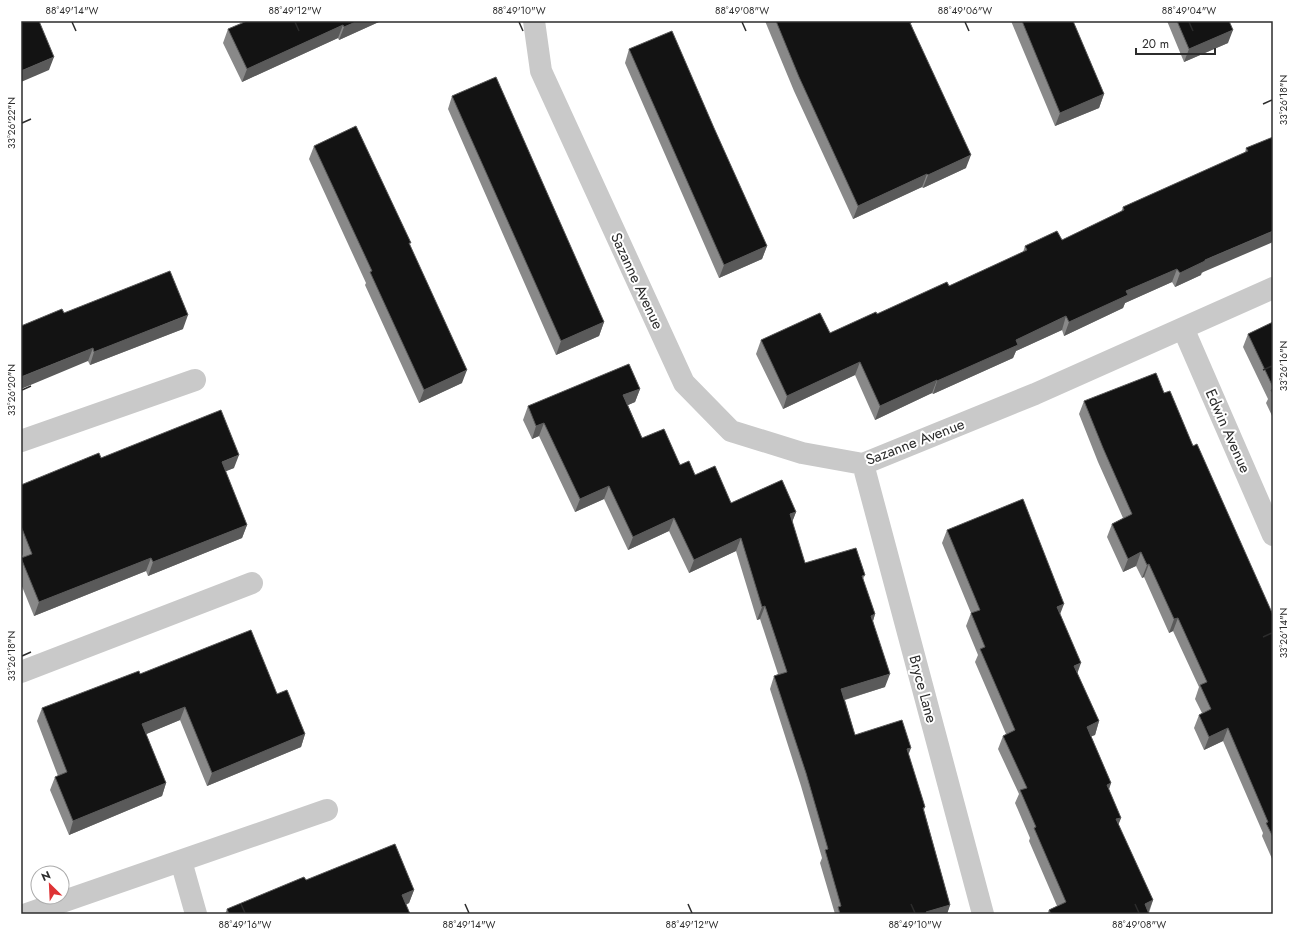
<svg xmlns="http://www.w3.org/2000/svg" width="1294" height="935" viewBox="0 0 1294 935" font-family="Jost,sans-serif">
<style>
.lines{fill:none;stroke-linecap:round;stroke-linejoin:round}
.minor{stroke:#c9c9c9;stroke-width:22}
.wall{fill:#898989}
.shaded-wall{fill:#5a5a5a}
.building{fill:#131313;stroke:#5a5a5a}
.ticks{fill:none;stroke:#2c2c2c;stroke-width:1.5}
.labels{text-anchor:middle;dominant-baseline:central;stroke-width:4;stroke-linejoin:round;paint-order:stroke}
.street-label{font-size:15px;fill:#2c2c2c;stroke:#fff}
.neatline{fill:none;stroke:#2c2c2c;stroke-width:1.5}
.ticks-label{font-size:10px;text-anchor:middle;fill:#2c2c2c}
</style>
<rect width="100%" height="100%" fill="#fff"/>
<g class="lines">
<path class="minor" d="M 534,21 L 541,71 L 684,383 L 731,431 L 802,453 L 863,464 L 1035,394 L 1273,288
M 1183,328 L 1273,535
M 21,441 L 195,380
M 863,464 L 983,914
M 21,672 L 252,583
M 181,861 L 196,914
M 27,914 L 327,810"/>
</g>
<path class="wall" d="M 381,21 L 339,40 L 338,38 L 242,82 L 223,43 L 228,29 Z
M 765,21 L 911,21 L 911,24 L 966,168 L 923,188 L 922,187 L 853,219 L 794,91 Z
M 1011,21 L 1073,21 L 1104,94 L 1099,108 L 1055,126 Z
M 1167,21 L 1229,21 L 1228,43 L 1184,62 Z
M 629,49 L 767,246 L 762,259 L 719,278 L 625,63 Z
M 452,96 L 604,322 L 599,336 L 556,355 L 448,109 Z
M 1273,137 L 1201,275 L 1175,287 L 1172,282 L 1125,303 L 1123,308 L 1064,336 L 1062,330 L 1016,351 L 1013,358 L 933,394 L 932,393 L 875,420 L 855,375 L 783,409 L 756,354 L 761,340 L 830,333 L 949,286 L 1023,252 L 1025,246 L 1062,240 L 1121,212 L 1123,207 L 1245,153 L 1246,148 Z
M 314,146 L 410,245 L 462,383 L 419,403 L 365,285 L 366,283 L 309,159 Z
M 64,313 L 183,329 L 90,365 Z
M 1273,322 L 1273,418 L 1266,403 L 1268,399 L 1243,347 L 1248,334 Z
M 640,389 L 635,402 L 628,405 L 642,438 L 680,465 L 695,475 L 731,503 L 796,512 L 792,522 L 805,563 L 865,575 L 863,579 L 875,614 L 873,621 L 885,687 L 845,700 L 855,735 L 908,755 L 925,807 L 924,810 L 950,905 L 947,914 L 835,914 L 820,863 L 822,858 L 801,786 L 770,689 L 774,676 L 778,674 L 760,619 L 757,620 L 736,551 L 689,573 L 669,531 L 628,550 L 604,499 L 575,512 L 539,436 L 532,439 L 523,420 L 528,406 Z
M 1164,393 L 1193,446 L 1273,615 L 1273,861 L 1262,836 L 1263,833 L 1223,741 L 1204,750 L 1194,728 L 1199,715 L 1202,713 L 1195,699 L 1199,687 L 1173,631 L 1169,633 L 1144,577 L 1142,578 L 1136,566 L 1123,572 L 1107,537 L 1112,524 L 1123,518 L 1098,462 L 1079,414 L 1084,401 Z
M 101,458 L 234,468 L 225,471 L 247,525 L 242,538 L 148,576 L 146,571 L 34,616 L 21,584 L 21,558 L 23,557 L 21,551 L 21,485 Z
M 947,530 L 1060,615 L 1077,673 L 1099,721 L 1095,735 L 1091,736 L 1111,783 L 1109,790 L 1121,818 L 1118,824 L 1153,900 L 1149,913 L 1149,914 L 1047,914 L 1049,910 L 1057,906 L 1029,841 L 1030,838 L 1015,803 L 1019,794 L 998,749 L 1003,736 L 1006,734 L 975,662 L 978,655 L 966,626 L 971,613 L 942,543 Z
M 140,674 L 305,734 L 301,747 L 207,786 L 180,720 L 146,734 L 166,783 L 162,796 L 69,835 L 50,790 L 55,777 L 58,776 L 37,721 L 42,708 Z
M 306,880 L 414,890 L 409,903 L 406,905 L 410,914 L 225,914 L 227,909 Z"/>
<path class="shaded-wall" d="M 358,21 L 381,21 L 339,40 L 344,27 Z
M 343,25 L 338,38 L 242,82 L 247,69 Z
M 1233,30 L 1228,43 L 1184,62 L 1189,49 Z
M 54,57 L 49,70 L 21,82 L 21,71 Z
M 1104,94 L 1099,108 L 1055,126 L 1060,113 Z
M 971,155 L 966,168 L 923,188 L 928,175 Z
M 927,174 L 922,187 L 853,219 L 858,206 Z
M 1273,231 L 1273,242 L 1201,273 L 1201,275 L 1175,287 L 1180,273 L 1205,260 Z
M 767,246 L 762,259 L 719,278 L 724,265 Z
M 1177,269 L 1172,282 L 1125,303 L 1123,308 L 1064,336 L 1069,322 L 1126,291 Z
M 188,315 L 183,329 L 90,365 L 94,352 Z
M 1066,316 L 1062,330 L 1016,351 L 1013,358 L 933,394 L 937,381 L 1016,340 Z
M 604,322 L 599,336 L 556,355 L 561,341 Z
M 93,348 L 88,361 L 21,389 L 21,377 Z
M 860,362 L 855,375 L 783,409 L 787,396 Z
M 467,370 L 462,383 L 419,403 L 424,390 Z
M 937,380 L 932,393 L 875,420 L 880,406 Z
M 640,389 L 635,402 L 619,409 L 623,395 Z
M 544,423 L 539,436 L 532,439 L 536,426 Z
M 239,455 L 234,468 L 217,475 L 222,462 Z
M 609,486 L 604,499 L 575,512 L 580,499 Z
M 796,512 L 791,525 L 790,514 Z
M 674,518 L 669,531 L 628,550 L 633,537 Z
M 247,525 L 242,538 L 148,576 L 153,562 Z
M 741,538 L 736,551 L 689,573 L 694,560 Z
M 1141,552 L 1136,566 L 1123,572 L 1128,559 Z
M 151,558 L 146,571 L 34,616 L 39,602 Z
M 1149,564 L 1144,577 L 1142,578 L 1147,565 Z
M 1064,604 L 1059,617 L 1057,607 Z
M 765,606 L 760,619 L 757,620 L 762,607 Z
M 875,614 L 871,628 L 871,616 Z
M 1178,618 L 1173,631 L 1169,633 L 1174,619 Z
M 1081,663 L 1076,677 L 1074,666 Z
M 890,674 L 885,687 L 837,702 L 841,689 Z
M 185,707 L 180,720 L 137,738 L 142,724 Z
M 1099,721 L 1095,735 L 1082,740 L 1087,727 Z
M 1228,728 L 1223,741 L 1204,750 L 1209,737 Z
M 305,734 L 301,747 L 207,786 L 212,773 Z
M 911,748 L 906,761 L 907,749 Z
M 166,783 L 162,796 L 69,835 L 73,821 Z
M 1111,783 L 1106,796 L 1107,785 Z
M 1121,818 L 1116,831 L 1116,819 Z
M 414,890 L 409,903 L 397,908 L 402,895 Z
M 1153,900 L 1148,913 L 1145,904 Z
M 950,905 L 947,914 L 925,914 L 926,912 Z"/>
<path class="building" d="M 21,21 L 39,21 L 54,57 L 21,71 Z
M 247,21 L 358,21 L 344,27 L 343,25 L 247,69 L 228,29 Z
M 776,21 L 911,21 L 912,22 L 910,23 L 971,155 L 928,175 L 927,174 L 858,206 L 799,77 Z
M 1022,21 L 1073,21 L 1104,94 L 1060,113 Z
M 1177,21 L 1229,21 L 1233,30 L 1189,49 Z
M 672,31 L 714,128 L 767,246 L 724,265 L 629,49 Z
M 496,77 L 604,322 L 561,341 L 452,96 Z
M 356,126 L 411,243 L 409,243 L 467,370 L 424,390 L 370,272 L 372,271 L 314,146 Z
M 1273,137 L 1273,231 L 1205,260 L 1205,261 L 1180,273 L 1177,269 L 1126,291 L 1128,295 L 1069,322 L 1066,316 L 1016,340 L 1018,345 L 937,381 L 937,380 L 880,406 L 860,362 L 787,396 L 761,340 L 820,313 L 830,333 L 876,312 L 877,314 L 947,282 L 949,286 L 1027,250 L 1025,246 L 1057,231 L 1062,240 L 1124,210 L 1123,207 L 1248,151 L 1246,148 Z
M 170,271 L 188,315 L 94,352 L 93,348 L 21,377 L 21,326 L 62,309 L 64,313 Z
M 1273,322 L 1273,387 L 1248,334 Z
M 629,364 L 640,389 L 623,395 L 642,438 L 664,429 L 680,465 L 689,461 L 695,475 L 715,466 L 731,503 L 782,480 L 796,512 L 790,514 L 805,563 L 856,548 L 865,575 L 862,576 L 875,614 L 871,616 L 890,674 L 841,689 L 855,735 L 902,720 L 911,748 L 907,749 L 925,807 L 923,808 L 950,905 L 926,912 L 927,914 L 840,914 L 838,907 L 841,906 L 825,850 L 828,849 L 806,773 L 774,676 L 787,672 L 765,606 L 762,607 L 741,538 L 694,560 L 674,518 L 633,537 L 609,486 L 580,499 L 544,423 L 536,426 L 528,406 Z
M 1156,373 L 1164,393 L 1170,391 L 1193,446 L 1197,444 L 1273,615 L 1273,837 L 1266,823 L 1268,822 L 1228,728 L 1209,737 L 1199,715 L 1211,709 L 1200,685 L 1207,682 L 1178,618 L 1174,619 L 1149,564 L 1147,565 L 1141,552 L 1128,559 L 1112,524 L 1132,514 L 1103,448 L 1084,401 Z
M 1273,389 L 1273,394 L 1271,390 Z
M 221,410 L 239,455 L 222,462 L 247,525 L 153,562 L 151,558 L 39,602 L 21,558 L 32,554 L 21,526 L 21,485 L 99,453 L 101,458 Z
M 1023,499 L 1064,604 L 1057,607 L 1081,663 L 1074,666 L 1099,721 L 1087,727 L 1111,783 L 1107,785 L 1121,818 L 1116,819 L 1153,900 L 1145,904 L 1149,914 L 1051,914 L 1049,910 L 1066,902 L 1034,828 L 1036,827 L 1020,790 L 1027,788 L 1003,736 L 1015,730 L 980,649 L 985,647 L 971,613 L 980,610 L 947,530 Z
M 251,630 L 277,694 L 287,690 L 305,734 L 212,773 L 185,707 L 142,724 L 166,783 L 73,821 L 55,777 L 67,772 L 42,708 L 139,671 L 140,674 Z
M 395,844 L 414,890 L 402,895 L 410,914 L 229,914 L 227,909 L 304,877 L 306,880 Z"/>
<path class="ticks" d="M 72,22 L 76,31M 295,22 L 299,31M 519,22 L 523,31M 742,22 L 746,31M 965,22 L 969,31M 1189,22 L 1193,31M 1263,104 L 1272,100M 22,123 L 31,119M 1263,370 L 1272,366M 22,390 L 31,386M 1263,637 L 1272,633M 22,656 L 31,652M 241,904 L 245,913M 465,904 L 469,913M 688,904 L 692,913M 911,904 L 915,913M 1135,904 L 1139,913"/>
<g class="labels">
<g class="street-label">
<text transform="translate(637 281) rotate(65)">Sazanne Avenue</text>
<text transform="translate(1228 431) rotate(66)">Edwin Avenue</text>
<text transform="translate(915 442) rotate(-21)">Sazanne Avenue</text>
<text transform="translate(923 689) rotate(75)">Bryce Lane</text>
</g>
</g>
<rect width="1294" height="935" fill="none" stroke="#ffffff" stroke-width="44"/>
<g transform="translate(50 885) rotate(336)"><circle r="19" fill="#ffffff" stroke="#ababab"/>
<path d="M0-3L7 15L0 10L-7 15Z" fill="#de3335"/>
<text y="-6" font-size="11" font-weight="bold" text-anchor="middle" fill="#2c2c2c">N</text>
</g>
<path d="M1136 48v6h79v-6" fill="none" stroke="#2c2c2c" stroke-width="2"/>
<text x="1142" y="48" font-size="12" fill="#2c2c2c" stroke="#ffffff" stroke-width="3" paint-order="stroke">20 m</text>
<rect x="22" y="22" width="1250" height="891" class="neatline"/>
<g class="ticks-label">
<text x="72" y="14">88°49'14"W</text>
<text x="295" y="14">88°49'12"W</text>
<text x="519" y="14">88°49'10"W</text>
<text x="742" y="14">88°49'08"W</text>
<text x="965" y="14">88°49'06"W</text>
<text x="1189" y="14">88°49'04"W</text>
<text transform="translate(1283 100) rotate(-90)" y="4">33°26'18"N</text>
<text transform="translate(11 123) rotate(-90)" y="4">33°26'22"N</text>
<text transform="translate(1283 366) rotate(-90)" y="4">33°26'16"N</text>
<text transform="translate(11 390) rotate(-90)" y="4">33°26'20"N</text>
<text transform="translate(1283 633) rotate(-90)" y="4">33°26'14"N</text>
<text transform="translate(11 656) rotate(-90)" y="4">33°26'18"N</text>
<text x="245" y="928">88°49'16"W</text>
<text x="469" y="928">88°49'14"W</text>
<text x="692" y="928">88°49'12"W</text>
<text x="915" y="928">88°49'10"W</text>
<text x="1139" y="928">88°49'08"W</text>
</g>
</svg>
